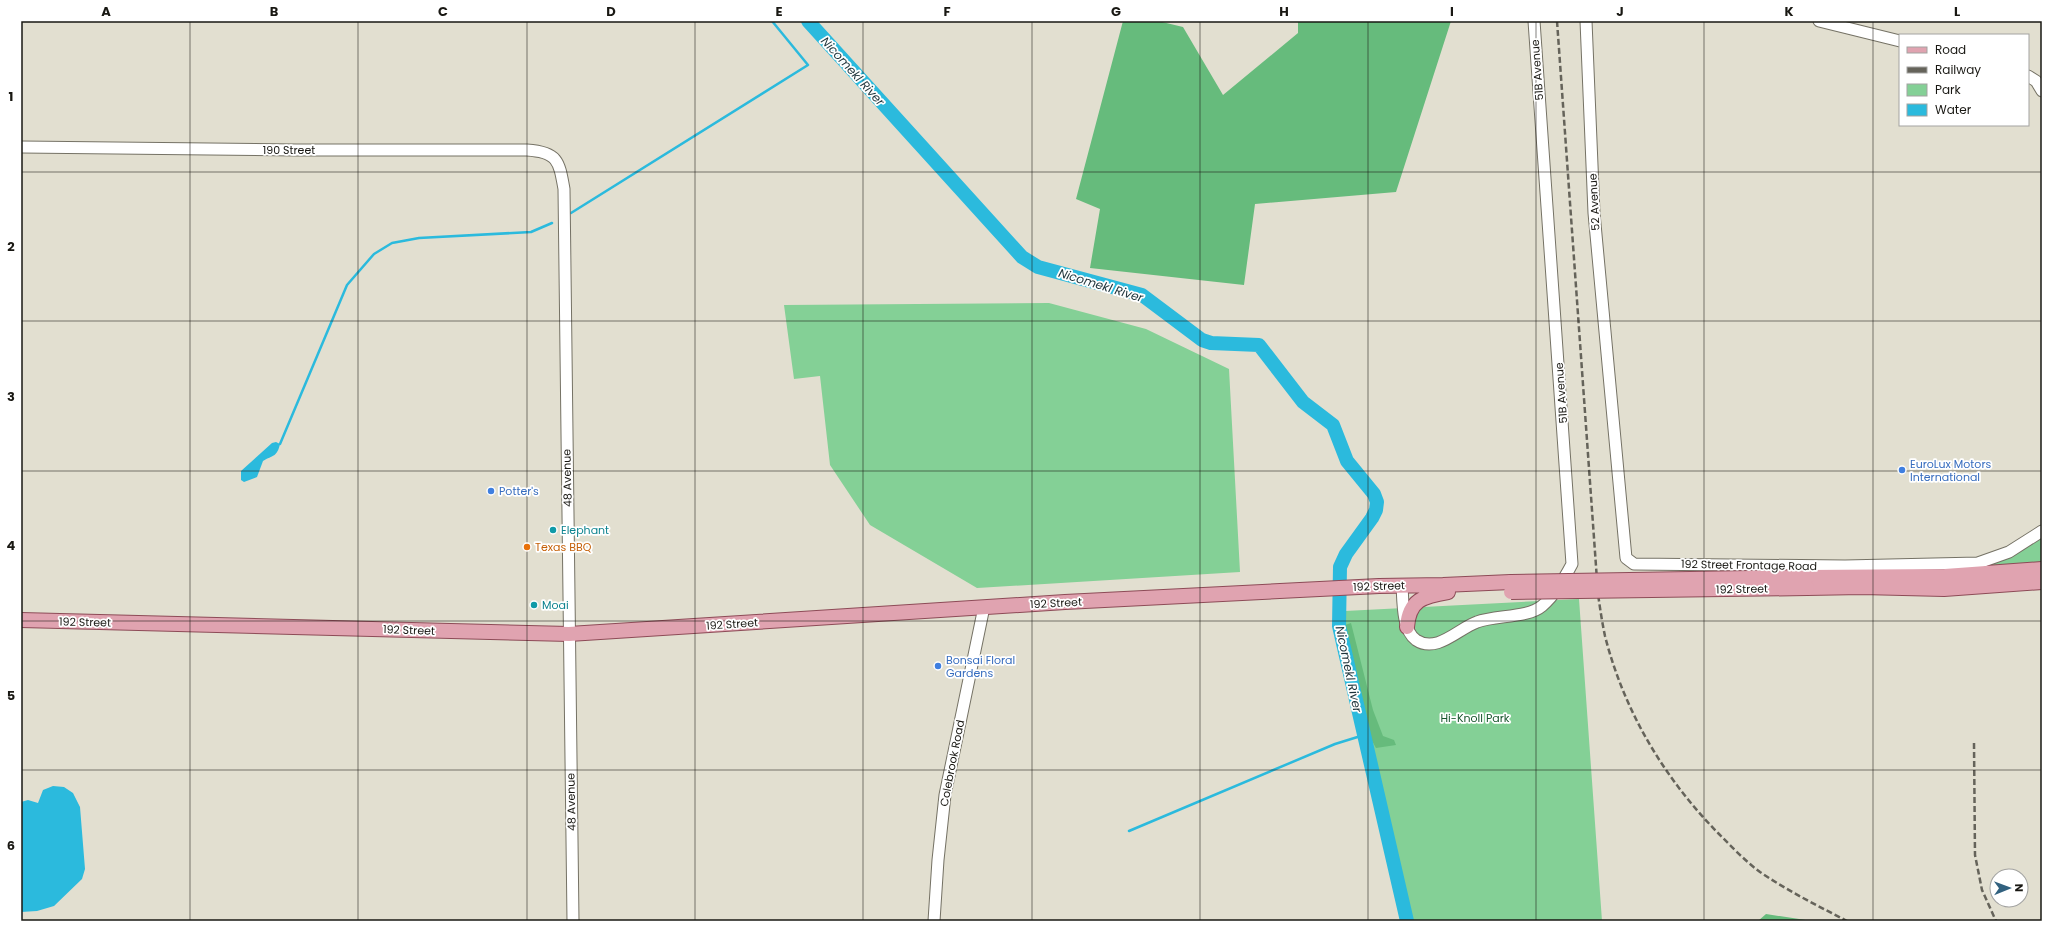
<svg xmlns="http://www.w3.org/2000/svg" width="2063" height="942" viewBox="0 0 2063 942" font-family="Poppins,sans-serif">
<style>
.green{fill:#84d096}
.forest{fill:#66bb7c}
.water{fill:#2bbadd}
.lines{fill:none;stroke-linecap:round;stroke-linejoin:round}
.stream{stroke:#2bbadd;stroke-width:2.5}
.river{stroke:#2bbadd;stroke-width:14}
.minor-casing{stroke:#757265;stroke-width:13}
.major-casing{stroke:#8d4b57;stroke-width:16}
.minor{stroke:#fff;stroke-width:11}
.major{stroke:#e0a3b0;stroke-width:14}
.rail{stroke:#65635a;stroke-width:2.5;stroke-dasharray:6 3;stroke-linecap:butt}
.major-bridge-casing{stroke:#8d4b57;stroke-width:16;stroke-linecap:butt}
.major-bridge{stroke:#e0a3b0;stroke-width:14}
.grid{fill:none;stroke:#191813;stroke-width:1;stroke-opacity:0.55}
.shop-dot{fill:#3f7fe0;stroke:#fff;stroke-width:1.5}
.culture-dot{fill:#0f9aa8;stroke:#fff;stroke-width:1.5}
.food-dot{fill:#e8710a;stroke:#fff;stroke-width:1.5}
.labels{text-anchor:middle;dominant-baseline:central;stroke-width:3.5;stroke-linejoin:round;paint-order:stroke}
.street-label{font-size:11px;fill:#191813;stroke:#fff}
.shop-label{font-size:11px;fill:#366cbe;stroke:#fff;text-anchor:start}
.culture-label{font-size:11px;fill:#0d838f;stroke:#fff;text-anchor:start}
.food-label{font-size:11px;fill:#c56008;stroke:#fff;text-anchor:start}
.park-label{font-size:11px;fill:#16542b;stroke:#fff}
.water-label{font-size:12px;font-style:italic;fill:#1d333a;stroke:#fff}
.neatline{fill:none;stroke:#191813;stroke-width:1.5}
.grid-label{font-size:13px;text-anchor:middle;font-weight:bold;fill:#191813}
</style>
<rect width="100%" height="100%" fill="#e2dfd0"/>
<path class="green" d="M 1049,303 L 1146,329 L 1229,369 L 1240,572 L 977,588 L 870,525 L 830,465 L 820,376 L 794,379 L 784,305 Z
M 2042,535 L 2042,563 L 1982,566 Z
M 1579,599 L 1602,921 L 1411,921 L 1383,826 L 1367,748 L 1343,652 L 1343,633 L 1345,611 Z"/>
<path class="forest" d="M 1123,21 L 1158,21 L 1183,27 L 1223,95 L 1298,33 L 1298,21 L 1451,21 L 1396,192 L 1255,204 L 1244,285 L 1090,268 L 1100,209 L 1076,199 Z
M 1351,623 L 1373,710 L 1383,736 L 1394,740 L 1396,745 L 1376,748 L 1371,739 L 1345,629 L 1345,625 Z
M 1766,914 L 1812,921 L 1758,921 Z"/>
<path class="water" d="M 276,442 L 280,444 C 277,457 273,455 263,461 L 257,477 L 244,482 L 241,480 L 241,471 L 272,443 Z
M 53,786 L 64,787 L 73,793 L 80,807 L 85,869 L 82,879 L 54,906 L 37,911 L 21,912 L 21,802 L 28,800 L 38,803 L 43,790 Z"/>
<g class="lines">
<path class="stream" d="M 571,213 L 808,65 L 772,21
M 280,444 L 347,285 L 374,254 L 392,243 L 419,238 L 531,232 L 552,223
M 1129,831 L 1335,744 L 1364,735"/>
<path class="river" d="M 808,21 L 1022,257 L 1038,267 L 1142,295 L 1202,340 L 1211,343 L 1259,345 L 1303,402 L 1333,425 L 1347,461 L 1374,494 L 1377,502 L 1376,510 L 1372,518 L 1346,554 L 1340,567 L 1339,626 L 1407,921"/>
<g class="minor-casing">
<path id="minor" d="M 1586,21 L 1594,213 L 1626,558 L 1634,564 L 1845,566 L 1978,563 L 2009,552 L 2042,531
M 1819,21 L 1900,41
M 2028,76 L 2036,81 L 2042,91
M 21,147 L 297,150 L 527,150 C 558,152 559,161 564,189 L 573,921
M 1402,585 C 1403,601 1402,630 1416,640 C 1437,654 1459,628 1477,622 C 1495,615 1528,618 1542,606 C 1555,595 1564,579 1572,564 L 1534,21
M 934,921 L 938,860 L 945,795 L 984,607"/>
</g>
<g class="major-casing">
<path id="major" d="M 1807,577 L 1945,576 L 2042,569
M 1807,588 L 1862,587 L 1944,589 L 2042,582
M 21,620 L 569,634 L 1065,602 L 1379,586 L 1443,585 L 1511,582
M 1407,627 C 1409,600 1423,596 1448,592"/>
</g>
<use href="#minor" class="minor"/>
<use href="#major" class="major"/>
<path class="rail" d="M 1557,21 L 1598,594 C 1600,608 1602,622 1605,636 C 1624,711 1664,778 1718,833 C 1731,846 1745,861 1760,872 C 1788,891 1818,906 1847,921
M 1974,743 L 1975,855 L 1982,890 L 1996,921"/>
<g class="major-bridge-casing">
<path id="major-bridge" d="M 1511,582 L 1807,577
M 1511,592 L 1807,588"/>
</g>
<use href="#major-bridge" class="major-bridge"/>
</g>
<path class="grid" d="M 190,21 L 190,921M 358,21 L 358,921M 527,21 L 527,921M 695,21 L 695,921M 863,21 L 863,921M 1032,21 L 1032,921M 1200,21 L 1200,921M 1368,21 L 1368,921M 1536,21 L 1536,921M 1704,21 L 1704,921M 1873,21 L 1873,921M 21,172 L 2042,172M 21,321 L 2042,321M 21,471 L 2042,471M 21,621 L 2042,621M 21,770 L 2042,770"/>
<g class="shop-dot">
<circle cx="1902" cy="470" r="4"/>
<circle cx="491" cy="491" r="4"/>
<circle cx="938" cy="666" r="4"/>
</g>
<g class="culture-dot">
<circle cx="553" cy="530" r="4"/>
<circle cx="534" cy="605" r="4"/>
</g>
<circle class="food-dot" cx="527" cy="547" r="4"/>
<g class="labels">
<g class="street-label">
<text transform="translate(1537 70) rotate(-94)">51B Avenue</text>
<text x="289" y="150">190 Street</text>
<text transform="translate(1594 202) rotate(-93)">52 Avenue</text>
<text transform="translate(1561 393) rotate(-94)">51B Avenue</text>
<text transform="translate(567 478) rotate(-91)">48 Avenue</text>
<text transform="translate(1749 565) rotate(1)">192 Street Frontage Road</text>
<text transform="translate(1379 586) rotate(-2)">192 Street</text>
<text transform="translate(1742 589) rotate(-1)">192 Street</text>
<text transform="translate(1056 603) rotate(-3)">192 Street</text>
<text transform="translate(85 622) rotate(1)">192 Street</text>
<text transform="translate(732 624) rotate(-4)">192 Street</text>
<text transform="translate(409 630) rotate(2)">192 Street</text>
<text transform="translate(952 763) rotate(-79)">Colebrook Road</text>
<text transform="translate(571 802) rotate(-91)">48 Avenue</text>
</g>
<g class="shop-label">
<text x="1910" y="464">EuroLux Motors<tspan x="1910" dy="13">International</tspan></text>
<text x="499" y="491">Potter's</text>
<text x="946" y="660">Bonsai Floral<tspan x="946" dy="13">Gardens</tspan></text>
</g>
<g class="culture-label">
<text x="561" y="530">Elephant</text>
<text x="542" y="605">Moai</text>
</g>
<g class="food-label">
<text x="535" y="547">Texas BBQ</text>
</g>
<g class="park-label">
<text x="1475" y="718">Hi-Knoll Park</text>
</g>
<g class="water-label">
<text transform="translate(853 71) rotate(48)">Nicomekl River</text>
<text transform="translate(1101 285) rotate(17)">Nicomekl River</text>
<text transform="translate(1349 669) rotate(78)">Nicomekl River</text>
</g>
</g>
<rect width="2063" height="942" fill="none" stroke="#ffffff" stroke-width="44"/>
<rect x="1899" y="34" width="130" height="92" fill="#ffffff" stroke="#a3a3a1"/>
<rect x="1907" y="47" width="20" height="6" fill="#e0a3b0" stroke="#a3a3a1"/>
<text x="1935" y="54" font-size="12" fill="#191813">Road</text>
<rect x="1907" y="67" width="20" height="6" fill="#65635a" stroke="#a3a3a1"/>
<text x="1935" y="74" font-size="12" fill="#191813">Railway</text>
<rect x="1907" y="84" width="20" height="12" fill="#84d096" stroke="#a3a3a1"/>
<text x="1935" y="94" font-size="12" fill="#191813">Park</text>
<rect x="1907" y="104" width="20" height="12" fill="#2bbadd" stroke="#a3a3a1"/>
<text x="1935" y="114" font-size="12" fill="#191813">Water</text>
<g transform="translate(2009 888) rotate(89)"><circle r="19" fill="#ffffff" stroke="#a3a3a1"/>
<path d="M0-3L7 15L0 10L-7 15Z" fill="#31617f"/>
<text y="-6" font-size="11" font-weight="bold" text-anchor="middle" fill="#191813">N</text>
</g>
<rect x="22" y="22" width="2019" height="898" class="neatline"/>
<g class="grid-label">
<text x="106" y="16">A</text>
<text x="274" y="16">B</text>
<text x="443" y="16">C</text>
<text x="611" y="16">D</text>
<text x="779" y="16">E</text>
<text x="947" y="16">F</text>
<text x="1116" y="16">G</text>
<text x="1284" y="16">H</text>
<text x="1452" y="16">I</text>
<text x="1620" y="16">J</text>
<text x="1789" y="16">K</text>
<text x="1957" y="16">L</text>
<text x="11" y="101">1</text>
<text x="11" y="251">2</text>
<text x="11" y="401">3</text>
<text x="11" y="550">4</text>
<text x="11" y="700">5</text>
<text x="11" y="850">6</text>
</g>
</svg>
